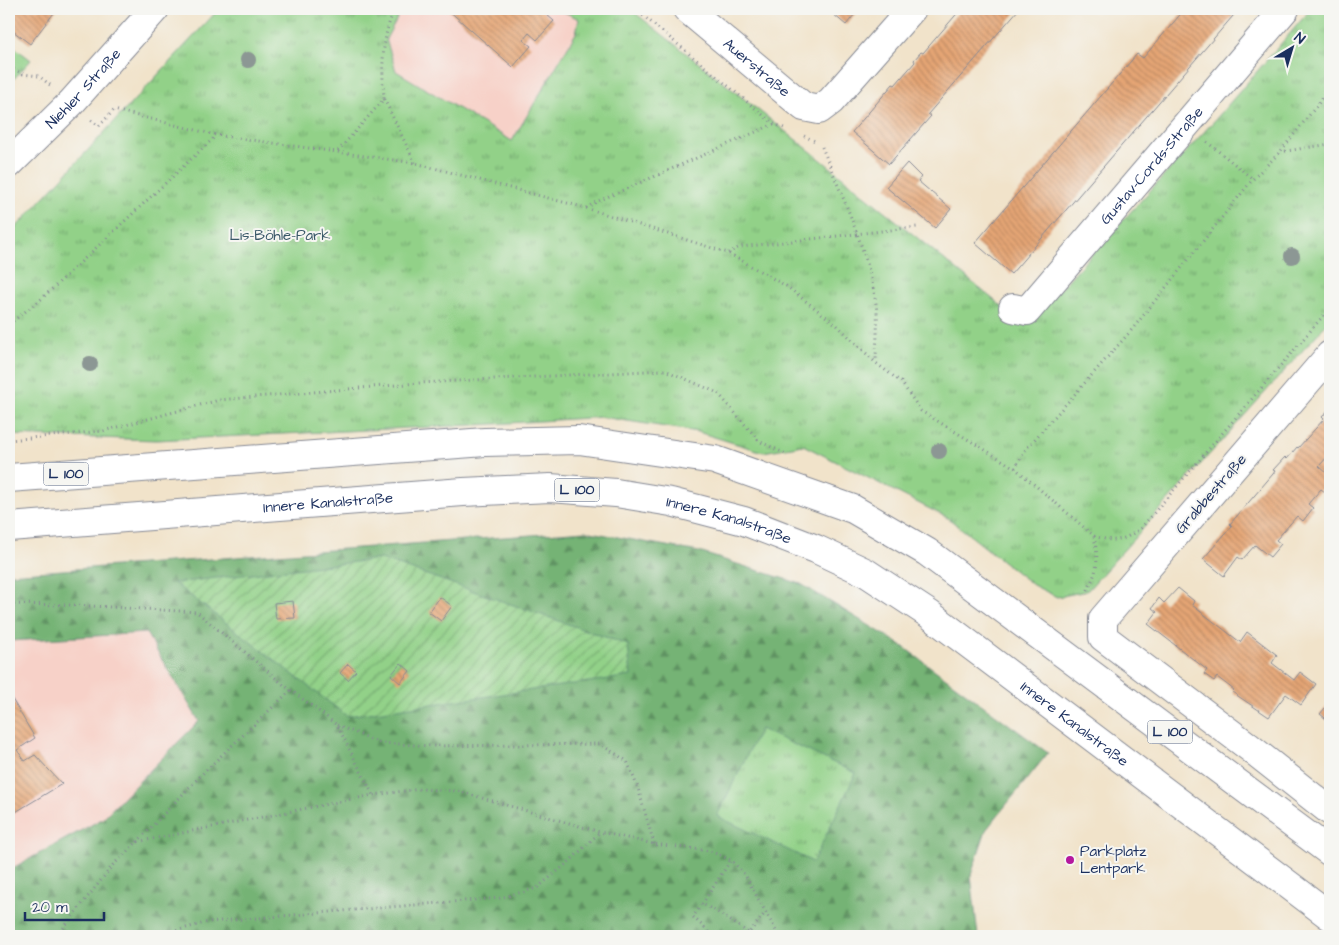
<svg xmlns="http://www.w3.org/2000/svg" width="1339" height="945" viewBox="0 0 1339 945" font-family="'Architects Daughter',sans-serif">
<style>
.built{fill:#f7d1c8}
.forest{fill:url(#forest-firs);stroke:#487169}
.park{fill:url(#park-tufts);stroke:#568073}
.garden{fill:url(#garden-furrows);stroke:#568073}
.building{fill:url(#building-back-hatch)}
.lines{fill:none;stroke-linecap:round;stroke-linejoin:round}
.minor-casing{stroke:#868994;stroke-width:30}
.major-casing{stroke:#868994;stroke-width:30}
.path{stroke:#868994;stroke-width:3;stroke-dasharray:1 4;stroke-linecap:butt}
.minor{stroke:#fff;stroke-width:28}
.major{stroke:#fff;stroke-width:28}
.tree{fill:#8c9794}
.poi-dot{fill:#b5179e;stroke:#f6f6f2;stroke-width:2}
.labels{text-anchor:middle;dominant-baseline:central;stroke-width:4;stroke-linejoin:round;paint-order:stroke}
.shield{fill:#f6f6f2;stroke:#5d6b8a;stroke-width:1}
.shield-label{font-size:14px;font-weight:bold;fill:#1b2f5e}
.street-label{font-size:15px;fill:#1b2f5e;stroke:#f6f6f2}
.park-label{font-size:15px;fill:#395868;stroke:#f6f6f2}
.poi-label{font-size:15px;fill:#1b2f5e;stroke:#f6f6f2;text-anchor:start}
</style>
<defs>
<pattern id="forest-firs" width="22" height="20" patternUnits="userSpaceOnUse" patternTransform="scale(1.25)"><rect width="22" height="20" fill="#75b374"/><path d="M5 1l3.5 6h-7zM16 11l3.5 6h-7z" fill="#5f9262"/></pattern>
<pattern id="park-tufts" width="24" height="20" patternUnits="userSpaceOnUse" patternTransform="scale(1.25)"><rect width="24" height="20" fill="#92d188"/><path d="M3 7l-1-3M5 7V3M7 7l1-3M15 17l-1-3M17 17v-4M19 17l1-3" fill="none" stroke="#76aa72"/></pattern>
<pattern id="garden-furrows" width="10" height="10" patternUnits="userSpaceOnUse" patternTransform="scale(1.25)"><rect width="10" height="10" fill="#92d188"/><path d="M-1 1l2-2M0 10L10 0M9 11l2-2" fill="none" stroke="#76aa72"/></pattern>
<pattern id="building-back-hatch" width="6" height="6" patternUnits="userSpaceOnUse" patternTransform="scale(1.25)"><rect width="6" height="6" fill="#e5a574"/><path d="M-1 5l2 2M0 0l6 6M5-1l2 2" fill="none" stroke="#b98762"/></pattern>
</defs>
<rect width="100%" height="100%" fill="#f6f6f2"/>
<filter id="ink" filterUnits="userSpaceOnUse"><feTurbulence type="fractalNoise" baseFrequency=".02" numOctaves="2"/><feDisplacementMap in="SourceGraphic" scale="10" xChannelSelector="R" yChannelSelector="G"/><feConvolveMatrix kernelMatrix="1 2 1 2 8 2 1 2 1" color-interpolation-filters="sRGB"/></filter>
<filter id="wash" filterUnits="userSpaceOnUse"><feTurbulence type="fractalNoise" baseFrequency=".0096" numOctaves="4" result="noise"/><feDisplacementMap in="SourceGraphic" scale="20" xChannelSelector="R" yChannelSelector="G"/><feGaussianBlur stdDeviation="1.12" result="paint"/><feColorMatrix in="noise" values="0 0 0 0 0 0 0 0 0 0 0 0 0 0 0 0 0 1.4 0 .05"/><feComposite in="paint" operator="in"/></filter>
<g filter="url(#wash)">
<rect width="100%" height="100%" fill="#f1e3ca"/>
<path class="built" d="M 402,9 L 558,9 L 579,19 L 576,33 L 512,141 L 396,71 L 386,39 Z
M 146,633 L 199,722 L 102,819 L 9,870 L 9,641 Z"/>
<path class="forest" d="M 585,531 L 699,552 L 801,584 L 898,643 L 1048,753 L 986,830 L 971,875 L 978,936 L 9,936 L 9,870 L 102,819 L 199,721 L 146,633 L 9,641 L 9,574 Z"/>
<path class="park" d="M 219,9 L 402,9 L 386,39 L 396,71 L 512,141 L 576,33 L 579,19 L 558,9 L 630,9 L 814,154 L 1026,326 L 1215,120 L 1311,9 L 1330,9 L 1330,320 L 1087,591 L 1057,597 L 1033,585 L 948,518 L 803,445 L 763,452 L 698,432 L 602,417 L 493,424 L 156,440 L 9,435 L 9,235 Z
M 9,43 L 31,60 L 9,84 Z
M 760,729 L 856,773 L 813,862 L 717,816 Z"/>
<path class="garden" d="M 381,559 L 628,645 L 631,676 L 347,716 L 174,583 Z"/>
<g id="blocks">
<path class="building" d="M 9,9 L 57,9 L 30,44 L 9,28 Z
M 447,9 L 540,9 L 554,21 L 537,40 L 529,33 L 523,40 L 531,46 L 513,67 Z
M 827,9 L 859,9 L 846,25 Z
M 961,9 L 1019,9 L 928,114 L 931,116 L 889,164 L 852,132 L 893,84 L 895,85 L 915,62 L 914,60 L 921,52 L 923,53 Z
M 1185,9 L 1239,9 L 1011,274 L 975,243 L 1137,54 L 1143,58 Z
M 907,163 L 921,177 L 918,181 L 951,209 L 935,228 L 886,187 Z
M 1330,408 L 1330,454 L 1319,466 L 1330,476 L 1330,485 L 1325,492 L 1321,489 L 1308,504 L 1313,508 L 1303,521 L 1297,516 L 1276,540 L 1281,544 L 1270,557 L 1255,545 L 1242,560 L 1238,557 L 1224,576 L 1203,559 L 1232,526 L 1230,524 L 1273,474 L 1275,471 L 1273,470 L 1285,457 L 1287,459 L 1297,447 L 1298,448 L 1324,419 L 1322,417 Z
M 1178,588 L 1194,601 L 1192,605 L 1240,642 L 1247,632 L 1277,655 L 1272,663 L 1294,680 L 1300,672 L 1316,684 L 1301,705 L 1286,694 L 1269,717 L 1232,692 L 1234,690 L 1217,677 L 1214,681 L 1204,674 L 1207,670 L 1148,624 L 1157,612 L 1152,608 L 1159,598 L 1164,603 Z
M 440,597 L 452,606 L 441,621 L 429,612 Z
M 293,601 L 295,618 L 276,619 L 274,603 Z
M 401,663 L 410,671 L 400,683 L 391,675 Z
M 348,664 L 356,671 L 348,680 L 340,673 Z
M 9,694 L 35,738 L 17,750 L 25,761 L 35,755 L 62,784 L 9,816 Z
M 1330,702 L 1330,722 L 1320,714 Z"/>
</g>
</g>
<g filter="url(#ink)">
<use href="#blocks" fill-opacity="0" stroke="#868994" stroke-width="1"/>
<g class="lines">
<g class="minor-casing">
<g id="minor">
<path id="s1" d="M 687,9 L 804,107 L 819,110 L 831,101 L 912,9"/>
<path id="s2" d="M 9,164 L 71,103 L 155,9"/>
<path id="s3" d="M 1013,308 L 1027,311 L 1285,9"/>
<path d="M 1330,355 L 1103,619 L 1103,637 L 1249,747 L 1330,811"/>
</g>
</g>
<g class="major-casing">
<g id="major">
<path d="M 9,478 L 485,442 L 579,440 L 715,460 L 853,509 L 927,552 L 1330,852"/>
<path id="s4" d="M 9,527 L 463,492 L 550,488 L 616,493 L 671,502 L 744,521 L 816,549 L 865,572 L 929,614 L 1330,916"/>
</g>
</g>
<path class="path" d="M 635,9 L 774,124 L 784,128
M 9,67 L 23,74 L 39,76 L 50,85
M 384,99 L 415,163
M 91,120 L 99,126 L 114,110 L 216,135 L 415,163 L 586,208 L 728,253 L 786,286 L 837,325 L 876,363 L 901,382 L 921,411 L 1015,468 L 1094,536 C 1099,564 1098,569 1086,594
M 804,136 L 815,141
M 1207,142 L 1253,179
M 822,147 C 842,196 872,260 877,312 C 878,328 876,346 876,362
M 338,151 L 384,99 C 382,68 381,37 395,9
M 1280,152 L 1330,144
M 586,208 L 596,202 L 774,124
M 728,253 L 740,247 L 917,227
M 9,324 L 38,302 L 216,136
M 9,440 L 103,431 L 219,400 L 419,383 L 665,370 L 718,393 L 759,441 L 788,455
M 1015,468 L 1026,449 L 1130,332 L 1253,179 L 1280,152 L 1330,89
M 1094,536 C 1116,543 1123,541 1141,528 L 1330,308
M 9,604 L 73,605 L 197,612 L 284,685 L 337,725 L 373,795
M 337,725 L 380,743 L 433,746 L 600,744 L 627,761 L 638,788 L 654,844
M 137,842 L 205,771 L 291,690
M 702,904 L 731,860
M 57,936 L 113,865 L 137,842 L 373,795 L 421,789 L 458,791 L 600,832 L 654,844 L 710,851 L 731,860 L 745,875 L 779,936
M 157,936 L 208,922 L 500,898 L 537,888 L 570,861 L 600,832
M 711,936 L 707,930 L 693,917 L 702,904 L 714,910 L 749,933
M 748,936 L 749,933 L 765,913"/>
<use href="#minor" class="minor"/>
<use href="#major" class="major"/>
</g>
<g class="tree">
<circle cx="248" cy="60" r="8"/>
<circle cx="1292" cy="256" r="8"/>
<circle cx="90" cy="364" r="8"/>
<circle cx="939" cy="451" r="8"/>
</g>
</g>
<circle class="poi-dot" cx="1070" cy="860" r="5"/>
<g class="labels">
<g class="shield">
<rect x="43.5" y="462.5" width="45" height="23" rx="4"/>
<rect x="554.5" y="478.5" width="45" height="23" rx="4"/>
<rect x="1147.5" y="720.5" width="45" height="23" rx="4"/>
</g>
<g class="shield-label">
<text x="66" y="474">L 100</text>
<text x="577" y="490">L 100</text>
<text x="1170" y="732">L 100</text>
</g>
<g class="street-label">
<text stroke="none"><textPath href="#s1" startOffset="91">Auerstraße</textPath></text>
<text stroke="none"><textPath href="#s2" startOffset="106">Niehler Straße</textPath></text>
<text stroke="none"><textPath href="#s3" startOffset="206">Gustav-Cords-Straße</textPath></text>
<text transform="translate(1211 494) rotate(-49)">Grabbestraße</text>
<text stroke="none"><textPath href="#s4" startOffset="320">Innere Kanalstraße</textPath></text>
<text stroke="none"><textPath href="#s4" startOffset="725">Innere Kanalstraße</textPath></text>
<text stroke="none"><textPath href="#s4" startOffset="1130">Innere Kanalstraße</textPath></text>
</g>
<g class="park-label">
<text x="280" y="235">Lis-Böhle-Park</text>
</g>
<g class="poi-label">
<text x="1080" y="851">Parkplatz<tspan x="1080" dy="17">Lentpark</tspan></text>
</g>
</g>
<rect width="1339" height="945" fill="none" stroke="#f6f6f2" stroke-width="30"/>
<g transform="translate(1292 48) rotate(38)" stroke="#f6f6f2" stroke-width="4" paint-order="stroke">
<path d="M0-4L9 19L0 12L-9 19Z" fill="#1b2f5e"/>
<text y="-8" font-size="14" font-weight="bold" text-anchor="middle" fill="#1b2f5e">N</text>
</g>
<path d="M25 912v8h79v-8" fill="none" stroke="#1b2f5e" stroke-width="2.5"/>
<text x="32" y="912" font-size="15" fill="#1b2f5e" stroke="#f6f6f2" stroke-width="4" paint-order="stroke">20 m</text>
</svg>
